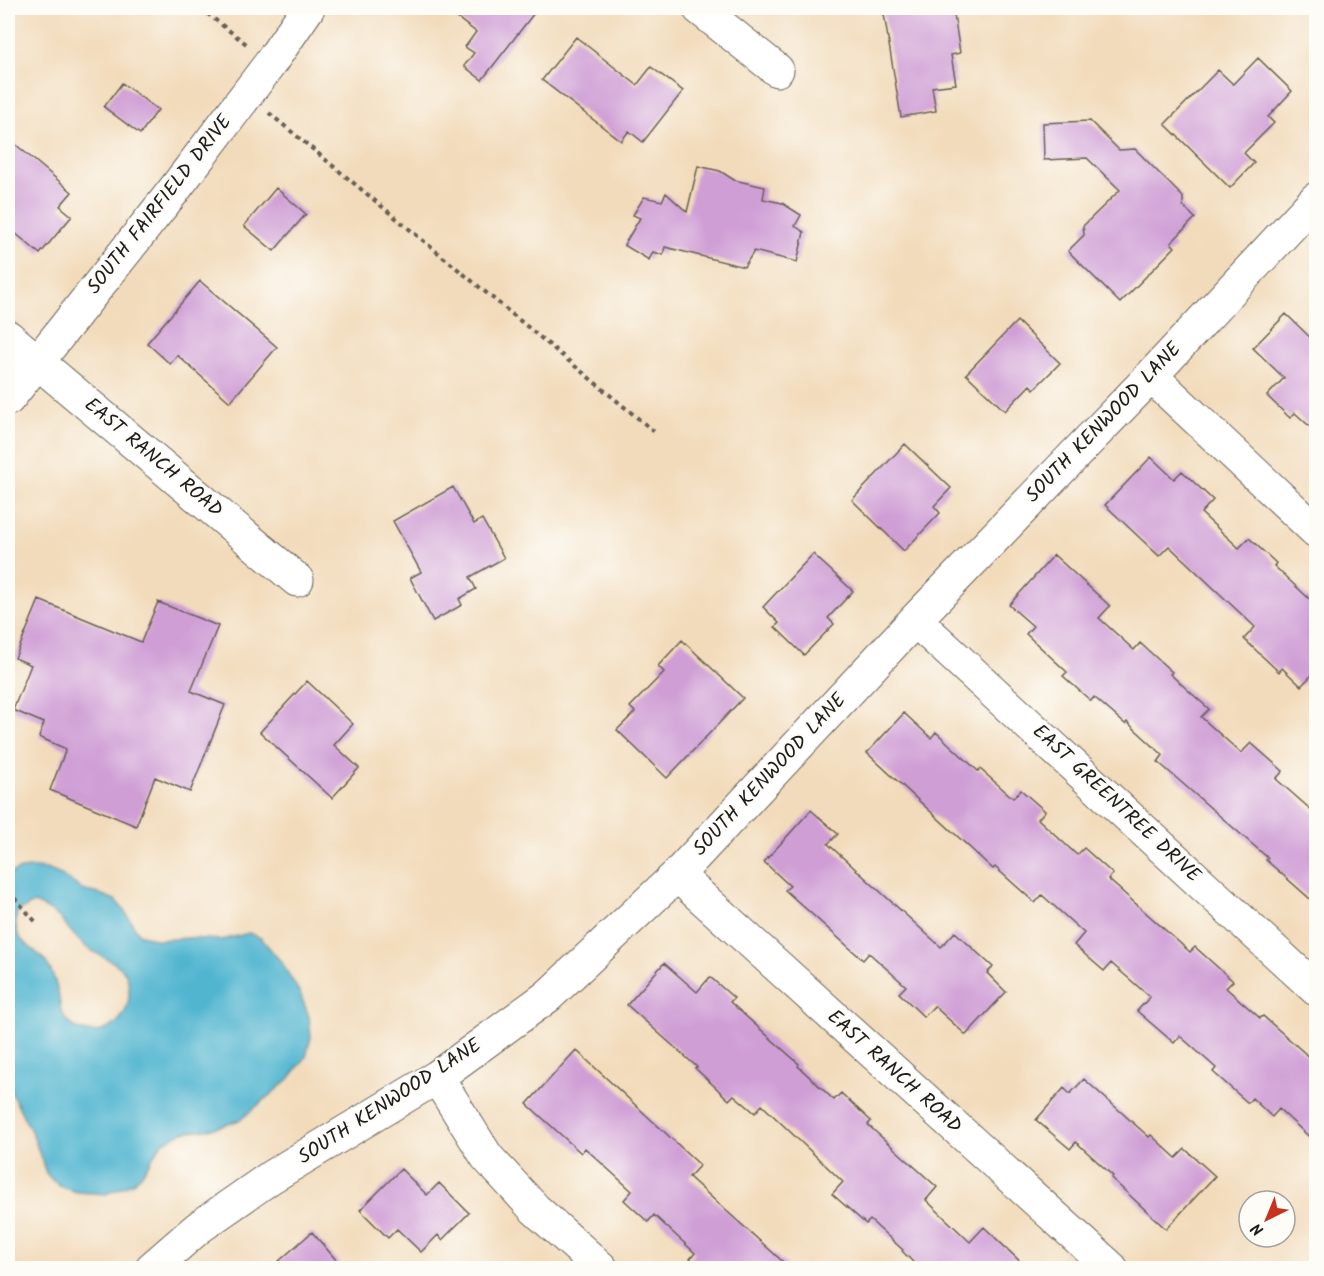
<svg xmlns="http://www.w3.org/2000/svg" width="1324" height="1276" viewBox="0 0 1324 1276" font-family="Kalam,sans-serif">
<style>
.water{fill:#51b5d0;stroke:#366876;stroke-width:1.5;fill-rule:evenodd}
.building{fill:#cf9ed5}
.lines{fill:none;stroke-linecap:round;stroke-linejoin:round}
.minor-casing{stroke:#675f54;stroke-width:35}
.path{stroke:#675f54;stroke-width:4;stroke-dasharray:4.5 4.5;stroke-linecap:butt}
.minor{stroke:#fff;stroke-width:33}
.labels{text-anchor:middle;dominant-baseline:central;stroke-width:4.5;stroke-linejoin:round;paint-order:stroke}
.street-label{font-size:20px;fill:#1c1c1c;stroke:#fdfcf7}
</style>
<rect width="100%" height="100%" fill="#fdfcf7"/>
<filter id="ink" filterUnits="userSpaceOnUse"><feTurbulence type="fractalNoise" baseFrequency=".0167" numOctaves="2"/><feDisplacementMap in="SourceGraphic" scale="12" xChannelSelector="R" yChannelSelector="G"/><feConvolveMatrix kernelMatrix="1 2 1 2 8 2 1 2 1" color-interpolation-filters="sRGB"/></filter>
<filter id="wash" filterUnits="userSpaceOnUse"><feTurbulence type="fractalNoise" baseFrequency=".008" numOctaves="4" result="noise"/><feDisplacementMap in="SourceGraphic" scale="24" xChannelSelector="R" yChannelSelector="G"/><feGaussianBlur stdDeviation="1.35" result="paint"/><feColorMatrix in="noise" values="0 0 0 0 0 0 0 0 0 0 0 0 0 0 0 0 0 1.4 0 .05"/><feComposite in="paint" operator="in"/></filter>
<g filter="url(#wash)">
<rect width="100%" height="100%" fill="#f2dbbb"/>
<path class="water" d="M 33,868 L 46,869 L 61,875 L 85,891 L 100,894 L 115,900 L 123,909 L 139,934 L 158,940 L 189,938 L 222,940 L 249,933 L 261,938 L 281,962 L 300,993 L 309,1017 L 311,1037 L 306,1057 L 289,1079 L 240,1120 L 215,1128 L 183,1132 L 162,1143 L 141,1175 L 132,1183 L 106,1194 L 77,1192 L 64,1188 L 53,1181 L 46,1173 L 34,1137 L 8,1086 L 8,874 L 21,869 ZM 34,903 C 66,915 63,927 85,946 C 97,956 114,959 124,971 C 128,976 129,986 129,993 C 130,1030 83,1048 63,1015 C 60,1010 60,1003 59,997 C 57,987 54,976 49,967 C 36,943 10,948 17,912 Z"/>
<g id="blocks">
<path class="building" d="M 444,8 L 538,8 L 482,80 L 464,66 L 474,53 L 465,47 L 476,32 Z
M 883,8 L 953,8 L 960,53 L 951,55 L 956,84 L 932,87 L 936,111 L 901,117 Z
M 576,37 L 637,85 L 651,67 L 683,91 L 643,142 L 629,131 L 621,141 L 542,80 Z
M 1258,58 L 1292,91 L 1268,117 L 1274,123 L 1244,153 L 1254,163 L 1230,188 L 1165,124 L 1218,70 L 1233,84 Z
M 122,83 L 158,110 L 140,134 L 104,107 Z
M 1090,121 L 1119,150 L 1135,149 L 1183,197 L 1183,206 L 1195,218 L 1171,243 L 1175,247 L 1120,303 L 1068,251 L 1084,235 L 1083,226 L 1120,190 L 1087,158 L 1044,160 L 1043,123 Z
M 8,138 L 72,192 L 60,206 L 72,216 L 40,254 L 8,227 Z
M 698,166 L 720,171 L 734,180 L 765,187 L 763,199 L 782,203 L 801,215 L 795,226 L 804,232 L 797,262 L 754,251 L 744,267 L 665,247 L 663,255 L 653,252 L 649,260 L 624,245 L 640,218 L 633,215 L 644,197 L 662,201 L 666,193 L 687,212 Z
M 276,188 L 306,214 L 274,251 L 244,226 Z
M 200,281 L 277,347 L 230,402 L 177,355 L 170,364 L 147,343 Z
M 1286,314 L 1317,344 L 1317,433 L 1295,413 L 1290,418 L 1267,396 L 1284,378 L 1253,348 Z
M 1017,321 L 1060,363 L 1034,389 L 1030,385 L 1005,411 L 966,374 Z
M 905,444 L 951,488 L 934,506 L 940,513 L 904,551 L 852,500 Z
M 1151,457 L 1174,479 L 1182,471 L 1213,500 L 1201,513 L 1239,548 L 1249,538 L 1276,563 L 1274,566 L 1317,606 L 1317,670 L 1301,686 L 1282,668 L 1279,672 L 1244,639 L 1255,627 L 1169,546 L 1159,556 L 1105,505 Z
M 453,487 L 474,524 L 482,519 L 504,558 L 470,577 L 476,589 L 459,599 L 462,605 L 433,621 L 410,578 L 421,572 L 393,521 Z
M 813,554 L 853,591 L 828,618 L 834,624 L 804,655 L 775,627 L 779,623 L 763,607 Z
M 1054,555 L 1110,606 L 1099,618 L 1134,650 L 1140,643 L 1172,672 L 1170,674 L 1209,709 L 1201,717 L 1241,753 L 1251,743 L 1283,771 L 1276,779 L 1317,815 L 1317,905 L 1266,860 L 1268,858 L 1158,762 L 1163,755 L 1127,722 L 1125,724 L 1094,697 L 1091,701 L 1063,676 L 1067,672 L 1026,634 L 1033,626 L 1009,605 Z
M 39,600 L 141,642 L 158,602 L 218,626 L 191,691 L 225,705 L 190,792 L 155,777 L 136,826 L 50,790 L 66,749 L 39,737 L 44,723 L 13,710 L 31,665 L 15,658 Z
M 682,640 L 743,698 L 667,778 L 617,730 L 635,712 L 630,707 L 664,672 L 658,666 Z
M 307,681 L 353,724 L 334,745 L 359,768 L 332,798 L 260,732 Z
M 904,713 L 931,738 L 936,732 L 978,771 L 980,769 L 1013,798 L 1021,790 L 1045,811 L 1038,819 L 1077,855 L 1084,848 L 1113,874 L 1108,879 L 1190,952 L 1195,947 L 1233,981 L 1226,988 L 1260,1018 L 1263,1016 L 1317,1064 L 1317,1144 L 1279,1109 L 1272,1117 L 1252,1098 L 1248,1103 L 1213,1072 L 1216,1068 L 1180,1036 L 1174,1043 L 1137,1011 L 1150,997 L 1111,963 L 1104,971 L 1074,945 L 1084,933 L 1042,895 L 1035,903 L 995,867 L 993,869 L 867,753 Z
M 811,810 L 838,834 L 828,844 L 941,947 L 955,932 L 993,967 L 987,973 L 1006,992 L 966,1035 L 934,1006 L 924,1017 L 899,993 L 906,986 L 869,953 L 863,960 L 785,890 L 790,886 L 764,862 Z
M 664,963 L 697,992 L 710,977 L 734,998 L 730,1002 L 799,1064 L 798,1066 L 834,1100 L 841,1093 L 871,1121 L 868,1125 L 937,1187 L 926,1200 L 970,1242 L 984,1227 L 1028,1269 L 920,1269 L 902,1251 L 903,1250 L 870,1220 L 866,1224 L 832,1194 L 843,1182 L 762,1105 L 755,1113 L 734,1095 L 729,1100 L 695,1068 L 697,1067 L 627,1005 Z
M 576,1050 L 700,1165 L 689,1177 L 791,1269 L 701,1269 L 690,1259 L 695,1253 L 654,1215 L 648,1222 L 624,1200 L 632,1191 L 585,1148 L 581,1153 L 527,1104 Z
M 1084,1079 L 1149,1137 L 1151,1135 L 1176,1158 L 1185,1149 L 1215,1176 L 1166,1229 L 1111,1178 L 1113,1176 L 1076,1142 L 1070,1149 L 1036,1120 L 1064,1088 L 1070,1094 Z
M 401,1169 L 427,1195 L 439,1183 L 469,1213 L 442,1240 L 438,1235 L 421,1252 L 397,1229 L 388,1238 L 360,1210 Z
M 312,1232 L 344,1269 L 270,1269 Z"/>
</g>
</g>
<g filter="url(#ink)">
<use href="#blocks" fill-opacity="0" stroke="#675f54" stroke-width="1.5"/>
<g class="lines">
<g class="minor-casing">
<path id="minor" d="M 699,8 L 777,70
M 8,337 L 297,580
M 1151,376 L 1316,531
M 8,399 L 171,194 L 269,65 L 308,8
M 915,620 L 1316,989
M 677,875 L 1111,1268
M 437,1077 L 487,1157 L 535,1209 L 601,1268
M 152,1268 L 198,1228 L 271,1177 L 437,1077 L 548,996 L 677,875 L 915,620 L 1151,376 L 1316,199"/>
</g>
<path class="path" d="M 200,8 L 249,46
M 269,113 L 657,434
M 8,891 L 36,922"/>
<use href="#minor" class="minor"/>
</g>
</g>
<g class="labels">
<g class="street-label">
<text transform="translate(160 205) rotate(-52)">SOUTH FAIRFIELD DRIVE</text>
<text transform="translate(1104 423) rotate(-46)">SOUTH KENWOOD LANE</text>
<text transform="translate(153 458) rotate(40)">EAST RANCH ROAD</text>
<text transform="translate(770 775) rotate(-47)">SOUTH KENWOOD LANE</text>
<text transform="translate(1116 804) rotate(43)">EAST GREENTREE DRIVE</text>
<text transform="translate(894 1072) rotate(42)">EAST RANCH ROAD</text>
<text transform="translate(390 1102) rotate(-33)">SOUTH KENWOOD LANE</text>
</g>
</g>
<rect width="1324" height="1276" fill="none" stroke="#fdfcf7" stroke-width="30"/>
<g transform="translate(1267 1219) rotate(223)"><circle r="28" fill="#fdfcf7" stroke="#a3a29f" stroke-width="1.5"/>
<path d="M0-4.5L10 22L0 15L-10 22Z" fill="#c8321e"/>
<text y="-9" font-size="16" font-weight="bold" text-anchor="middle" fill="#1c1c1c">N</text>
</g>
</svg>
